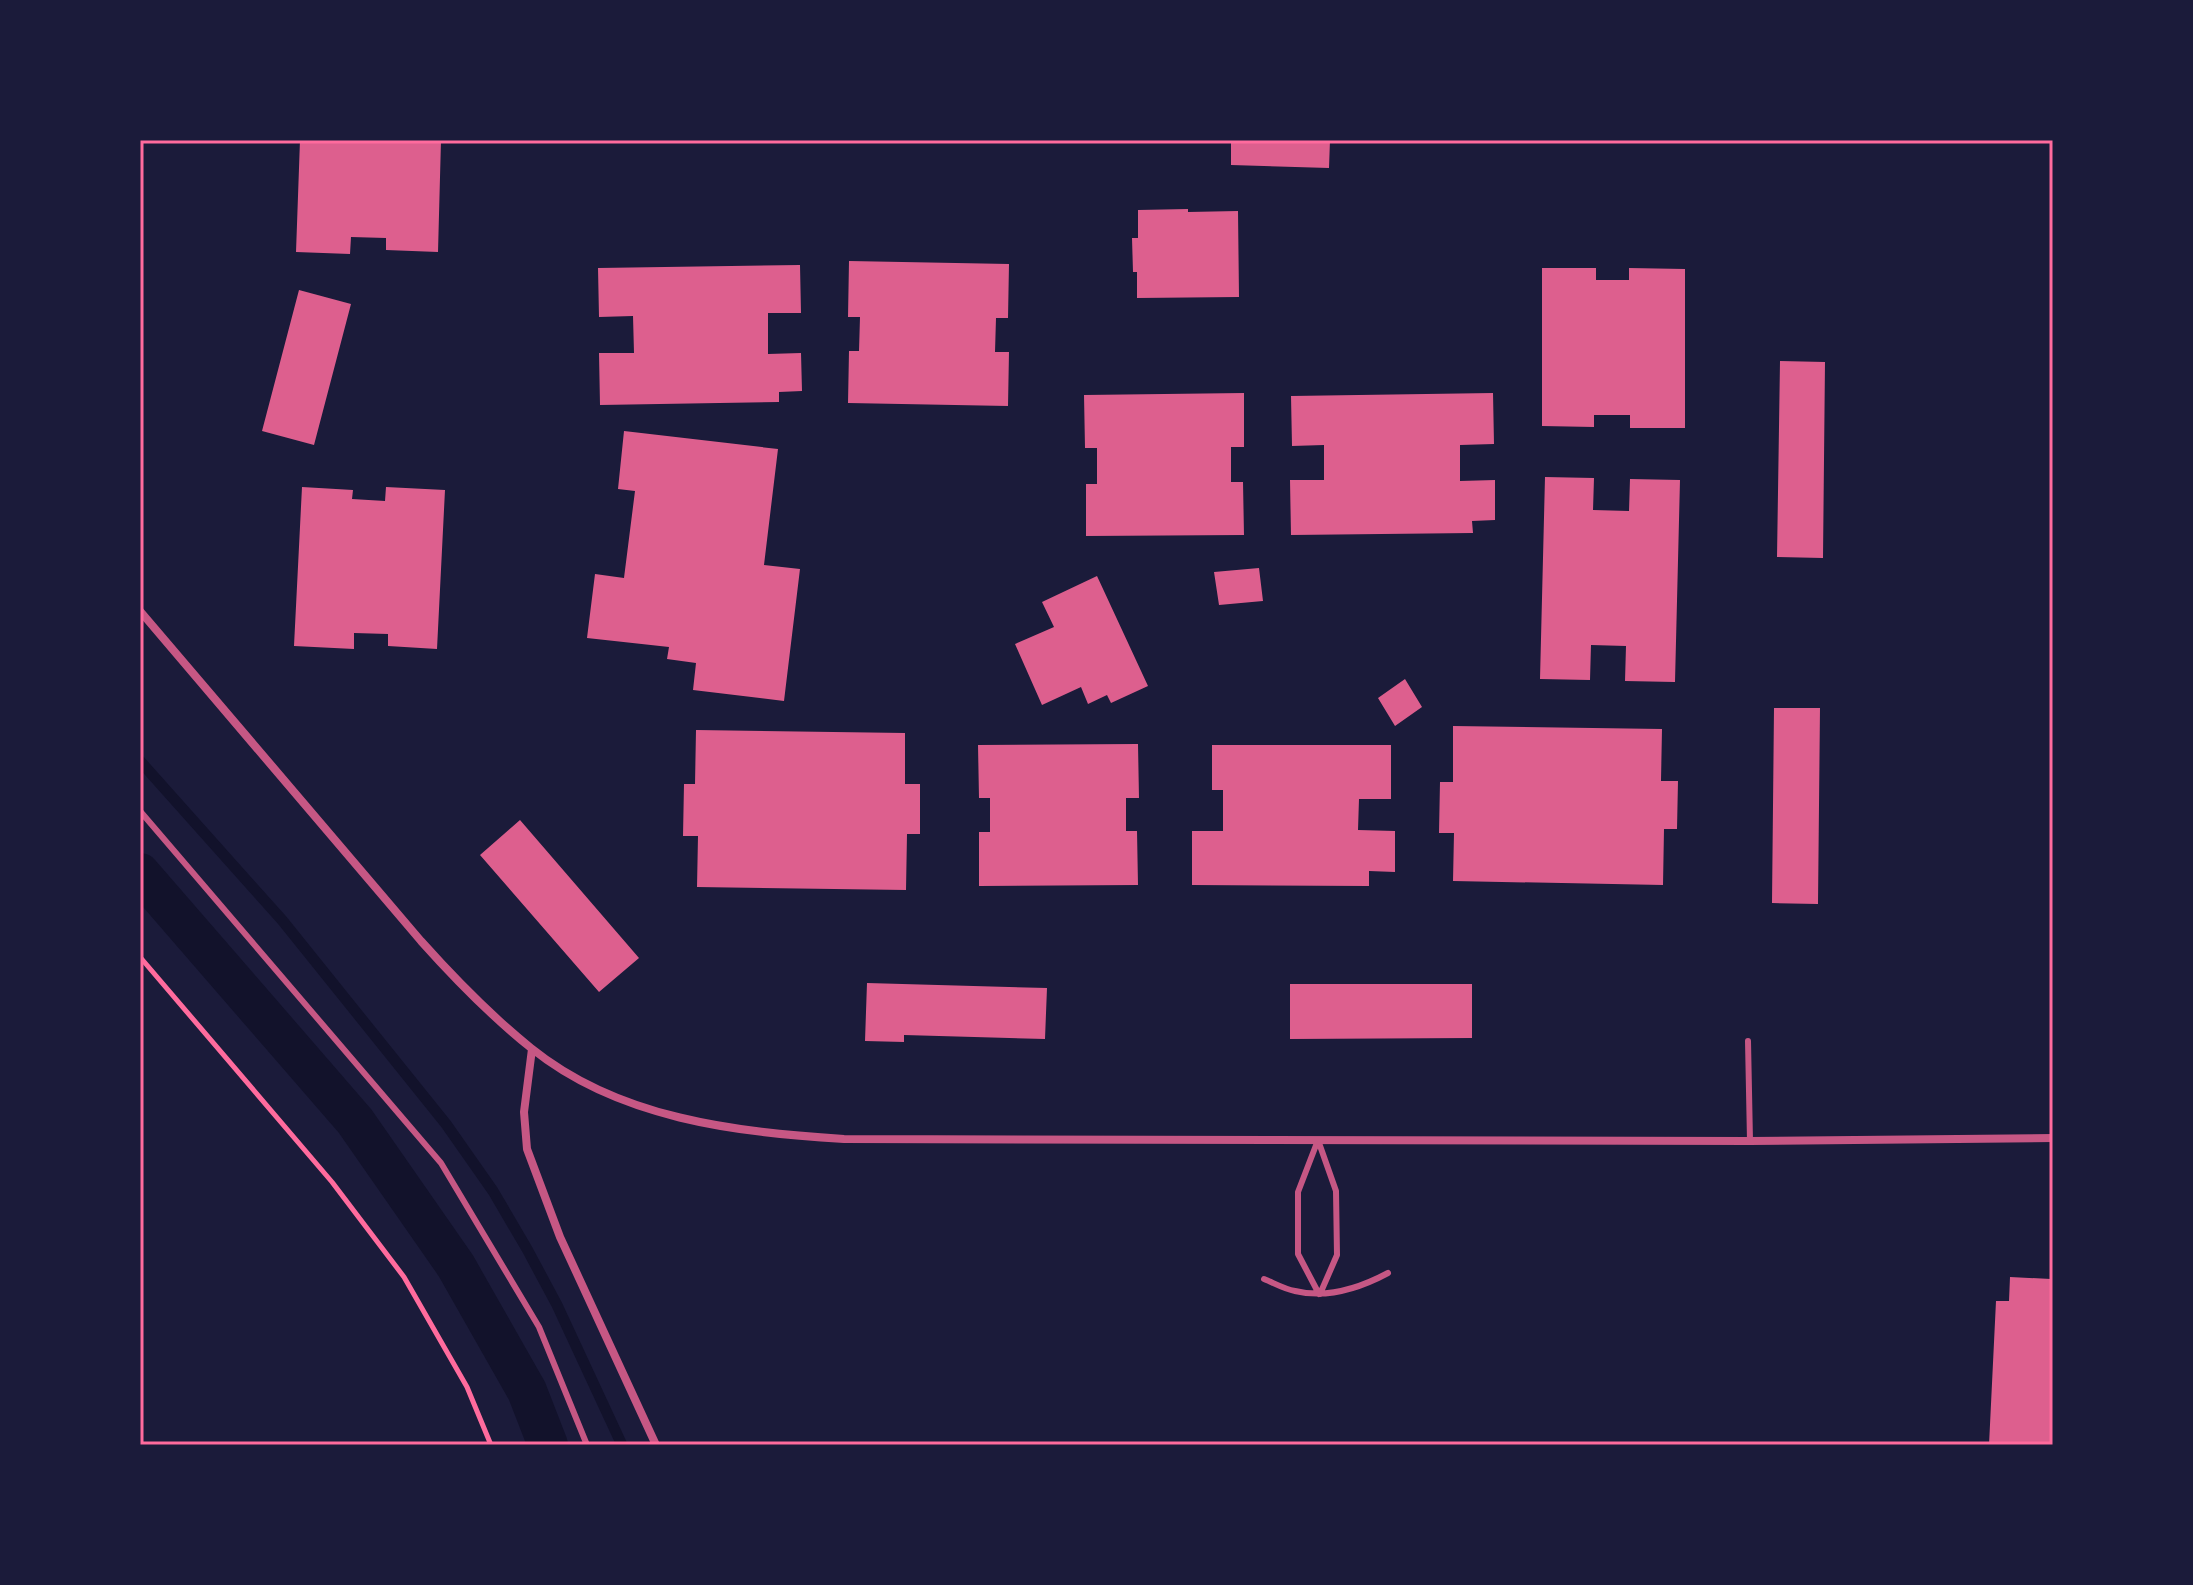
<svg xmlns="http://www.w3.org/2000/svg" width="2193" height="1585" viewBox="0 0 2193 1585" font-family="'Golos Text',sans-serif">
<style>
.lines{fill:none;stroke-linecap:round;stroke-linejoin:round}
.stream{stroke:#12122b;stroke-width:11}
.canal{stroke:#12122b;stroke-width:40}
.building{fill:#dd5f8e}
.path{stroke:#ff6b9d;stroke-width:5}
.service{stroke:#c65784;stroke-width:6}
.minor{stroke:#c65784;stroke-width:8}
.neatline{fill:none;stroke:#ff6b9d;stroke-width:3}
</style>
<rect width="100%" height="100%" fill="#1b1b3a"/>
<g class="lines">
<path class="stream" d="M 140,761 L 282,920 L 446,1124 L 493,1191 L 527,1249 L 557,1305 L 622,1445"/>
<path class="canal" d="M 140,873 L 355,1121 L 456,1266 L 527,1391 L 548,1445"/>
</g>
<path class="building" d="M 300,140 L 441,140 L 438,252 L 386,250 L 386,238 L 351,237 L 350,254 L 296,252 Z
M 1231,140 L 1330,140 L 1329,168 L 1231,165 Z
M 1188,209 L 1188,212 L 1238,211 L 1239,297 L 1137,298 L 1137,272 L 1133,272 L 1132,238 L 1138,238 L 1138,210 Z
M 849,261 L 1009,264 L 1008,318 L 996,318 L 995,352 L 1009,352 L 1008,406 L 848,403 L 849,351 L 859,351 L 860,317 L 848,317 Z
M 800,265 L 801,313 L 768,313 L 768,354 L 801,353 L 802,391 L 779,392 L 779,402 L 600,405 L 599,353 L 634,353 L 633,316 L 599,317 L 598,268 Z
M 1542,268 L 1596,268 L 1596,280 L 1629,280 L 1629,268 L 1685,269 L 1685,428 L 1630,428 L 1630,415 L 1594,415 L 1594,427 L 1542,426 Z
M 299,290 L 351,304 L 314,445 L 262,431 Z
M 1780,361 L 1825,362 L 1823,558 L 1777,557 Z
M 1244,393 L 1244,447 L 1231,447 L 1231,482 L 1243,482 L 1244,535 L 1086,536 L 1086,484 L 1097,484 L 1097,448 L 1085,448 L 1084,395 Z
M 1493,393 L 1494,444 L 1460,445 L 1460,481 L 1495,480 L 1495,520 L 1472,521 L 1473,533 L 1291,535 L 1290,480 L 1324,480 L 1324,445 L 1292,446 L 1291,396 Z
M 624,431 L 778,449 L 764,565 L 800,569 L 784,701 L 693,690 L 696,663 L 667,659 L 669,647 L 587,638 L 595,574 L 624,578 L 635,491 L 618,489 Z
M 1545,477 L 1594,478 L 1593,510 L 1629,511 L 1630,479 L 1680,480 L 1675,682 L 1625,681 L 1626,646 L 1591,645 L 1590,680 L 1540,679 Z
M 302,487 L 353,490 L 352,499 L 385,501 L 386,487 L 445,490 L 437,649 L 388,646 L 388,634 L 354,633 L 354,649 L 294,646 Z
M 1259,568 L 1263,601 L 1219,605 L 1214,572 Z
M 1097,576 L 1148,686 L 1111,703 L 1107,695 L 1088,704 L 1081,687 L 1042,705 L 1015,644 L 1054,627 L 1042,602 Z
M 1405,679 L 1422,707 L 1395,726 L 1378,698 Z
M 1774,708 L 1820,708 L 1818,904 L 1772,903 Z
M 1453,726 L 1662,729 L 1661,781 L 1678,781 L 1677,829 L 1664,829 L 1663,885 L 1453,881 L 1454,833 L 1439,833 L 1440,782 L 1453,782 Z
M 696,730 L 905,733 L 905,784 L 920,784 L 920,834 L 907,834 L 906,890 L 697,887 L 698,836 L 683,836 L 684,784 L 695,784 Z
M 1138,744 L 1139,798 L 1126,798 L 1126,831 L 1137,831 L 1138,885 L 979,886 L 979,832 L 990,832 L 990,798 L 979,798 L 978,745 Z
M 1212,745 L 1391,745 L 1391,799 L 1359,799 L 1358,830 L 1395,831 L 1395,872 L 1369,871 L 1369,886 L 1192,885 L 1192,831 L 1223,831 L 1223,790 L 1212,790 Z
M 520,820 L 639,958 L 599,992 L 480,855 Z
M 867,983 L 1047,988 L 1045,1039 L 904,1035 L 904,1042 L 865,1041 Z
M 1290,984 L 1472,984 L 1472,1038 L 1290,1039 Z
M 2010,1277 L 2051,1279 L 2053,1445 L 1989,1445 L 1996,1301 L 2009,1301 Z"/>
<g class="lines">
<path class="path" d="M 140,957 L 332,1182 L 404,1277 L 467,1387 L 491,1445"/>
<path class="service" d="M 140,811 L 441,1163 L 539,1327 L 587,1445
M 1748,1041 L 1750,1141
M 1318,1140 L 1298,1192 L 1298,1254 L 1319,1294
M 1318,1140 L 1336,1191 L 1337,1255 L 1320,1294
M 1264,1279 C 1274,1283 1284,1289 1295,1291 C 1328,1299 1360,1288 1388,1273"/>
<path class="minor" d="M 140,611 L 421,941 C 455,979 491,1016 531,1048 C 619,1119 735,1132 844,1139 L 1750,1141 L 2053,1138
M 532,1049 L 524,1112 L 527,1149 L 560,1237 L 656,1445"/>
</g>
<rect width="2193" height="1585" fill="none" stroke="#1b1b3a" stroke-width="284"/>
<rect x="142" y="142" width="1909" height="1301" class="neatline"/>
</svg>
